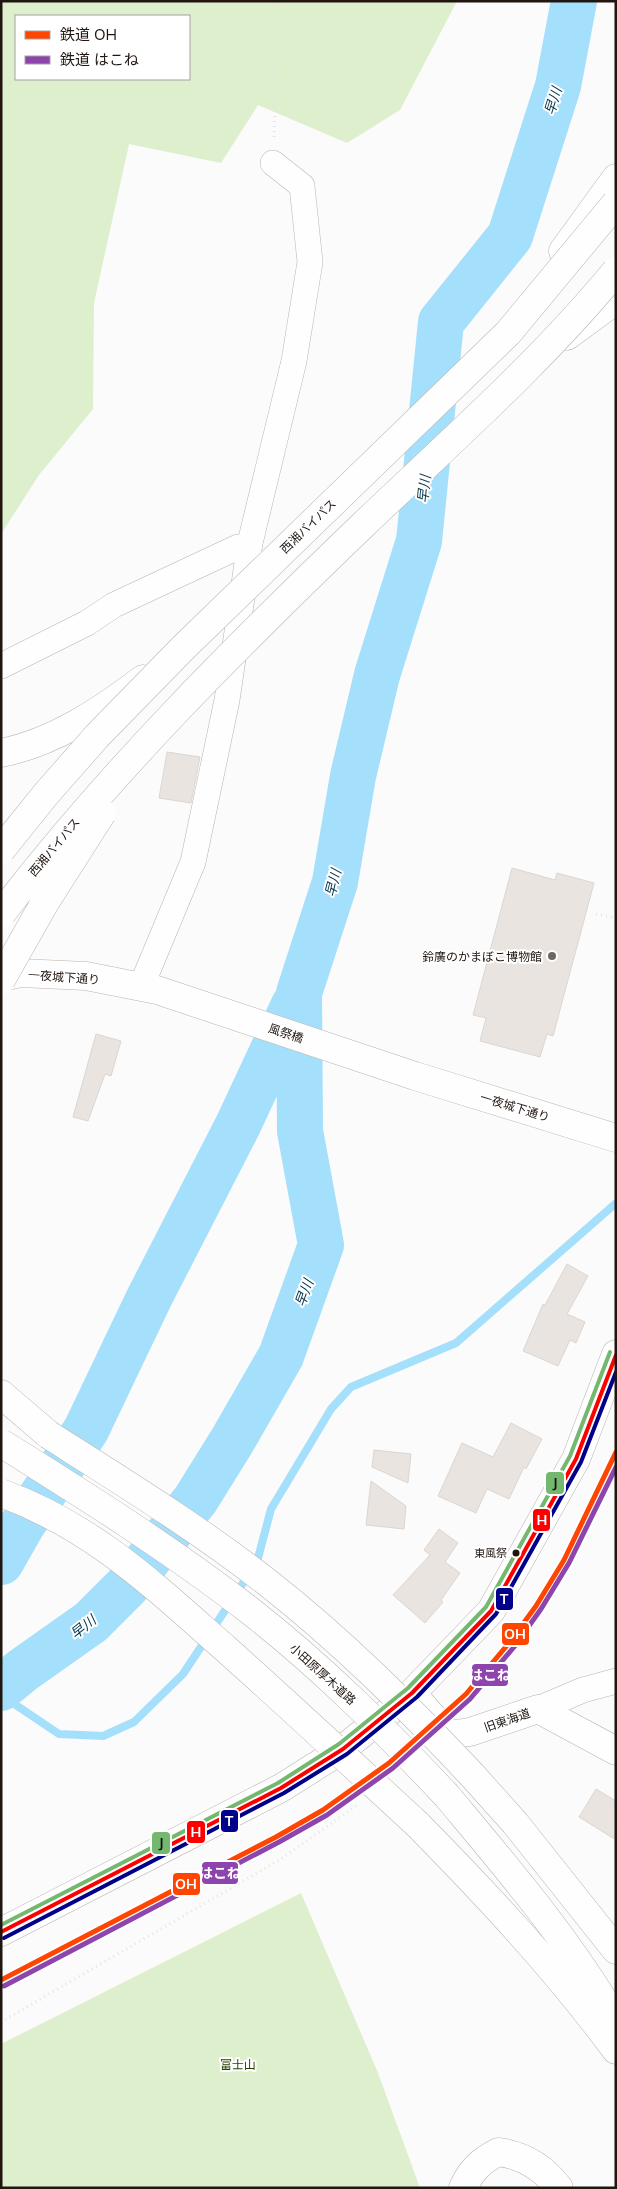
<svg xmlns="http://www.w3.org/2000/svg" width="617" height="2189" viewBox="0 0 617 2189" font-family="Mulish,'Noto Sans JP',sans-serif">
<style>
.green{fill:#ddefcc;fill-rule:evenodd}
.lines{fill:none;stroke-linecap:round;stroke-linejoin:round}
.stream{stroke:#a4dffc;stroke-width:8}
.river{stroke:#a4dffc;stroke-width:46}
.building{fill:#eae4e0;stroke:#dcd6d2}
.minor-casing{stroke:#b9b4b1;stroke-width:26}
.tertiary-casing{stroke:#b9b4b1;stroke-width:29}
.trunk-casing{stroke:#b9b4b1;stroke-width:29}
.motorway-casing{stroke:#b9b4b1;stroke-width:29}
.path{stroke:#e5e5e5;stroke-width:3;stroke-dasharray:1 4;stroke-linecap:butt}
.minor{stroke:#fefefe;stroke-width:25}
.tertiary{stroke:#fefefe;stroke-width:28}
.trunk{stroke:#fefefe;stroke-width:28}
.motorway{stroke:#fefefe;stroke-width:28}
.trunk-bridge-casing{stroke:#b9b4b1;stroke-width:29;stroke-linecap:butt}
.motorway-bridge-casing{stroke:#b9b4b1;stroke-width:29;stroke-linecap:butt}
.trunk-bridge{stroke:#fefefe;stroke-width:28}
.motorway-bridge{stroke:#fefefe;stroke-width:28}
.bus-1-casing{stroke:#fff;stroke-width:8}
.bus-2-casing{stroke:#fff;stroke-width:8}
.bus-3-casing{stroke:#fff;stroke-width:8}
.bus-1{stroke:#f00;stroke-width:4}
.bus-2{stroke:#00008b;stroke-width:4}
.bus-3{stroke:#74b870;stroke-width:4}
.rail-1-casing{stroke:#fff;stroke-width:9}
.rail-2-casing{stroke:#fff;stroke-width:9}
.rail-1{stroke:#ff4500;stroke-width:5}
.rail-2{stroke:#8e44ad;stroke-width:5}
.poi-dot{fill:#6d6662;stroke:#fff;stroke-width:2}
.bus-dot{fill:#20150f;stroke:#fff;stroke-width:2}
.labels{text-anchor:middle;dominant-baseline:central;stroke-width:4;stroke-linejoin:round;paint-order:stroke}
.bus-label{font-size:11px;fill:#20150f;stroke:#fff;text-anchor:end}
.street-label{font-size:12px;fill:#20150f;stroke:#fff}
.poi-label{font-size:12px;fill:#20150f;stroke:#fff;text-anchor:end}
.park-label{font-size:12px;fill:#264000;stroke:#fff}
.water-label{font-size:14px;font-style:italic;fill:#003549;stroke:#fff}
.line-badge{stroke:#fff;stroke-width:2}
.badge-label{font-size:14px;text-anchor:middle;font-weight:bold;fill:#fff}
.pale-badge-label{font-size:14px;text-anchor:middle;font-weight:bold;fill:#111}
</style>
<rect width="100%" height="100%" fill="#fbfbfb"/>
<path class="green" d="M 1,1 L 457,1 L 400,110 L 347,143 L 258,105 L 221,163 L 129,144 L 94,303 L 93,409 L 39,475 L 1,534 ZM 16,16 L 189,16 L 189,79 L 16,79 Z
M 301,1893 L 378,2073 L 420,2188 L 1,2188 L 1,2044 Z"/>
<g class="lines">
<path class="stream" d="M 1,1695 L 59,1734 L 103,1736 L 134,1722 L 183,1674 L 257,1562 L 271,1509 L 331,1409 L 351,1387 L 456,1343 L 615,1204"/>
<path class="river" d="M 1,1562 L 22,1525 L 86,1430 L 149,1298 L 238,1125 L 294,1005
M 1,1688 L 23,1670 L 91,1622 L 127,1586 L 196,1499 L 232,1441 L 281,1356 L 321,1245 L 300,1131 L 299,993 L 335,882 L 353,776 L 377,675 L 419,541 L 441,322 L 510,236 L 558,86 L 574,1"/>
</g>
<path class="building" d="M 167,752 L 200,757 L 191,803 L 159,798 Z
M 512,868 L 555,880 L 557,873 L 594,883 L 553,1036 L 547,1034 L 540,1057 L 480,1041 L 486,1018 L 473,1015 Z
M 96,1034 L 121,1041 L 111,1076 L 105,1074 L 88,1121 L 73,1117 Z
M 567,1264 L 588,1276 L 567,1314 L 585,1322 L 576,1343 L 570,1340 L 558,1366 L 523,1351 L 543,1304 L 545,1305 Z
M 511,1423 L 542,1439 L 526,1469 L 524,1467 L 509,1499 L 487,1489 L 476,1513 L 438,1496 L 462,1443 L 493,1457 Z
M 374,1450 L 411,1454 L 408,1483 L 372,1467 Z
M 371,1481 L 406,1506 L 404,1529 L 366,1525 Z
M 439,1529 L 458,1543 L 445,1562 L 460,1573 L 441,1600 L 443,1602 L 425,1623 L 393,1595 L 430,1555 L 424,1550 Z
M 596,1789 L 616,1801 L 616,1840 L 579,1817 Z"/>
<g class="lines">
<g class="minor-casing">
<path id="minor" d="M 1,666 L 87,623 L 114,605 L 238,547 L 249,551
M 141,987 L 193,862 L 227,700 L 250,543 L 294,361 L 310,262 L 302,186 L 273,163
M 538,1709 L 583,1690 L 616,1681"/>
</g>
<g class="tertiary-casing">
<path id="tertiary" d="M 1,977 L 21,973 L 86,976 L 157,990 L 415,1076 L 616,1138
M 412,1693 L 448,1735 L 470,1732 L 538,1709 L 616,1751
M 463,2188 C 471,2170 481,2161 498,2152 C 524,2155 543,2167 559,2188"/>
</g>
<g class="trunk-casing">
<path id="trunk" d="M 472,1775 L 515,1823 L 616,1950
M 447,1796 C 507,1868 569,1940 616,2021
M 1,1932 L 281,1788 L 343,1749 L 412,1693 L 491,1611 L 576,1459 L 616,1354"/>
</g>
<g class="motorway-casing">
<path id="motorway" d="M 563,251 L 616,178
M 567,336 L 616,300
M 1,753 C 53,743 101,711 143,679
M 1,1394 L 49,1435
M 417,1824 C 488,1896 556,1969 616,2050"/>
</g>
<path class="path" d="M 274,137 L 278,1
M 596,914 L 616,918
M 1,2022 L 281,1859 L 357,1805"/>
<use href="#minor" class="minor"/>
<use href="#tertiary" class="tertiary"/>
<use href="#trunk" class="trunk"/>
<use href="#motorway" class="motorway"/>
<g class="trunk-bridge-casing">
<path id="trunk-bridge" d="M 49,1435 C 123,1482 199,1529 268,1583 C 342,1641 408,1707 472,1775
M 1,1443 C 86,1496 170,1549 249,1610 C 321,1666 385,1730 447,1796"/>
</g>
<g class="motorway-bridge-casing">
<path id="motorway-bridge" d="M 1,850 L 46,794 L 97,736 L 183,648 L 508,333 L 616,203
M 2,913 C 109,773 236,647 364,524 C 450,442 540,363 616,271
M 1,980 L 44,904 L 102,813
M 1,1493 C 94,1527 154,1586 227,1650 C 291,1707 354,1766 417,1824"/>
</g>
<use href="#trunk-bridge" class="trunk-bridge"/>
<use href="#motorway-bridge" class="motorway-bridge"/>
<g class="bus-1-casing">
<path id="bus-1" d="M 1,1932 L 281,1788 L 343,1749 L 412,1693 L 491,1611 L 576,1459 L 616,1355"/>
</g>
<g class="bus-2-casing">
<path id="bus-2" d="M 4,1938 L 284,1793 L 347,1754 L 417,1697 L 496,1614 L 581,1462 L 616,1372"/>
</g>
<g class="bus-3-casing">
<path id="bus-3" d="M 1,1925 L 278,1783 L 339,1744 L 408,1688 L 486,1607 L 570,1456 L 610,1352"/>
</g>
<use href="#bus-1" class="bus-1"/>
<use href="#bus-2" class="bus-2"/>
<use href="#bus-3" class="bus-3"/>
<g class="rail-1-casing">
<path id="rail-1" d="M 1,1980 L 276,1837 L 323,1810 L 389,1763 L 466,1694 L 509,1643 L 536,1606 L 564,1560 L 616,1452"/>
</g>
<g class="rail-2-casing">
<path id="rail-2" d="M 4,1986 L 279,1842 L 327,1815 L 393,1768 L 470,1699 L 514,1647 L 541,1609 L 569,1563 L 616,1467"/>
</g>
<use href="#rail-1" class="rail-1"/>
<use href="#rail-2" class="rail-2"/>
</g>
<circle class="poi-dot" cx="552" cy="956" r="5"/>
<circle class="bus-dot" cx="516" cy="1553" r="4.5"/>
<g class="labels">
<g class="bus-label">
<text x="507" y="1553">東風祭</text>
</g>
<g class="street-label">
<text transform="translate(308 526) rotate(-44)">西湘バイパス</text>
<text transform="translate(54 847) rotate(-50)">西湘バイパス</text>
<text transform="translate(64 977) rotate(4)">一夜城下通り</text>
<text transform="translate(286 1033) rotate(18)">風祭橋</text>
<text transform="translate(515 1107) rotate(17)">一夜城下通り</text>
<text transform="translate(323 1674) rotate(42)">小田原厚木道路</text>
<text transform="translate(507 1720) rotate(-19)">旧東海道</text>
</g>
<g class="poi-label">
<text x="542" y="956">鈴廣のかまぼこ博物館</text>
</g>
<g class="park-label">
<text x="238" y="2064">富士山</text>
</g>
<g class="water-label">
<text transform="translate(553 101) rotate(-73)">早川</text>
<text transform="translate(424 489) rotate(-84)">早川</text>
<text transform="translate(333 883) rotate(-76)">早川</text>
<text transform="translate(304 1293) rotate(-70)">早川</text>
<text transform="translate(83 1627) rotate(-39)">早川</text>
</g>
</g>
<g class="line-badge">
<rect x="545" y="1471" width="20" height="24" rx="5" fill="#74b870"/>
<rect x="532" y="1508" width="19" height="24" rx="5" fill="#f00"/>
<rect x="495" y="1587" width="19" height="24" rx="5" fill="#00008b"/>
<rect x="501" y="1622" width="29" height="24" rx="5" fill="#ff4500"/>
<rect x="471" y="1663" width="38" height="24" rx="5" fill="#8e44ad"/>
<rect x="220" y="1809" width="19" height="24" rx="5" fill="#00008b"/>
<rect x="186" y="1820" width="20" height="24" rx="5" fill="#f00"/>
<rect x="151" y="1831" width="20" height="24" rx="5" fill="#74b870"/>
<rect x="201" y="1861" width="38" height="24" rx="5" fill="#8e44ad"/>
<rect x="172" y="1872" width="29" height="24" rx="5" fill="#ff4500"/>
</g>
<g class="badge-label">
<text x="542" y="1525">H</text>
<text x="504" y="1604">T</text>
<text x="515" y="1639">OH</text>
<text x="490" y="1680">はこね</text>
<text x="229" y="1826">T</text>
<text x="196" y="1837">H</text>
<text x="220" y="1878">はこね</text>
<text x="186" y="1889">OH</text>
</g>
<g class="pale-badge-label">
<text x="555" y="1488">J</text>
<text x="161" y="1848">J</text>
</g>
<rect width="617" height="2189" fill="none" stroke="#20150f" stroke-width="5"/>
<rect x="15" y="15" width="175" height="65" fill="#ffffff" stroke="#a6a19f"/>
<rect x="25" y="31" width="25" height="8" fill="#ff4500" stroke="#a6a19f"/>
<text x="60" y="40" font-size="15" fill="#20150f">鉄道 OH</text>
<rect x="25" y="56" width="25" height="8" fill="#8e44ad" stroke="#a6a19f"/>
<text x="60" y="65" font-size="15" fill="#20150f">鉄道 はこね</text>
</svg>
